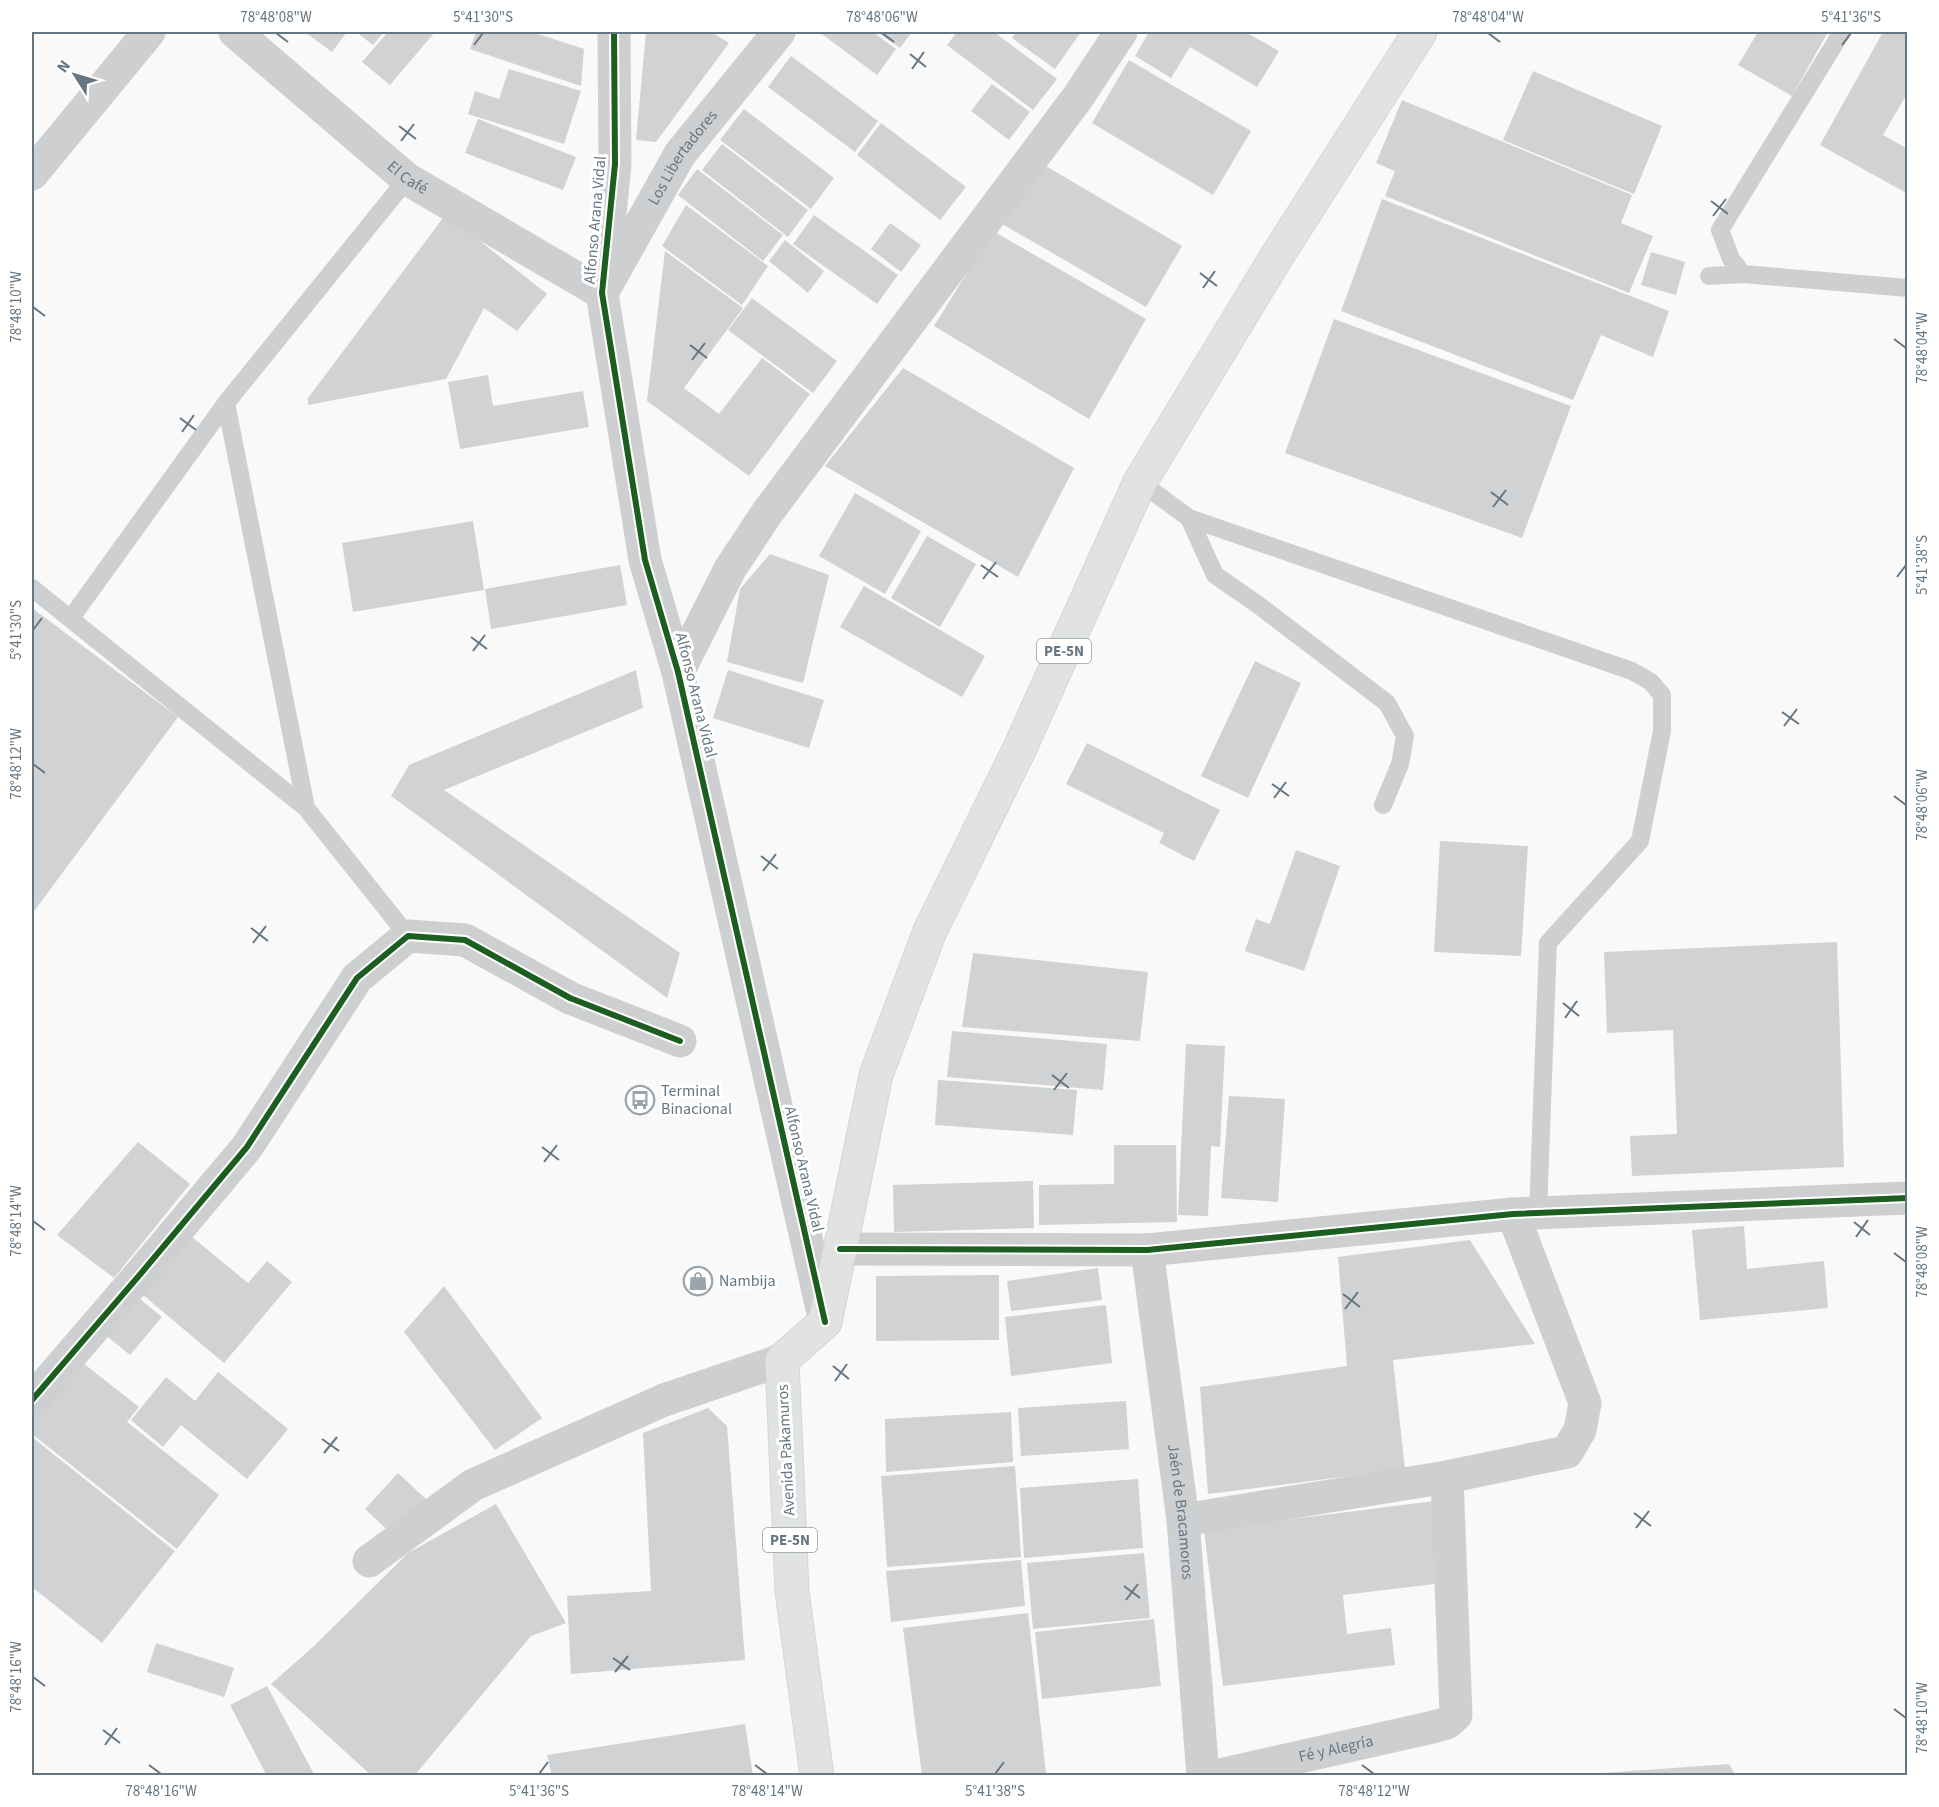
<svg xmlns="http://www.w3.org/2000/svg" width="1939" height="1807" viewBox="0 0 1939 1807" font-family="'Source Sans 3',sans-serif">
<style>
.building{fill:#d0d2d3}
.lines{fill:none;stroke-linecap:round;stroke-linejoin:round}
.trunk-casing{stroke:#d5d6d6;stroke-width:35}
.service{stroke:#cecfd0;stroke-width:18}
.minor{stroke:#cecfd0;stroke-width:33}
.trunk{stroke:#e1e2e2;stroke-width:33}
.cycleway-casing{stroke:#fff;stroke-width:10}
.cycleway{stroke:#1b5e20;stroke-width:6}
.ticks{fill:none;stroke:#657683;stroke-width:2}
.labels{text-anchor:middle;dominant-baseline:central;stroke-width:6;stroke-linejoin:round;paint-order:stroke}
.shield{fill:#fff;stroke:#939fa8;stroke-width:1.5}
.shield-label{font-size:15px;font-weight:bold;fill:#657683}
.street-label{font-size:16px;fill:#657683;stroke:#fff}
.poi-label{font-size:16px;fill:#657683;stroke:#fff;text-anchor:start}
.neatline{fill:none;stroke:#657683;stroke-width:2}
.ticks-label{font-size:15px;text-anchor:middle;fill:#657683}
</style>
<rect width="100%" height="100%" fill="#f9f9f9"/>
<path class="building" d="M 305,32 L 347,32 L 332,52 Z
M 356,32 L 384,32 L 373,45 Z
M 388,32 L 435,32 L 390,85 L 362,62 Z
M 476,32 L 532,32 L 584,49 L 581,86 L 470,49 Z
M 646,32 L 711,32 L 729,43 L 656,142 L 636,140 Z
M 819,32 L 873,32 L 896,49 L 877,75 Z
M 877,32 L 912,32 L 900,48 Z
M 957,32 L 994,32 L 1057,79 L 1033,110 L 947,45 Z
M 1016,32 L 1081,32 L 1055,69 L 1012,38 Z
M 1149,32 L 1245,32 L 1279,51 L 1257,87 L 1190,47 L 1171,78 L 1135,56 Z
M 1758,32 L 1828,32 L 1792,96 L 1738,65 Z
M 1883,32 L 1908,32 L 1908,92 L 1883,135 L 1908,149 L 1908,194 L 1820,145 Z
M 791,56 L 878,121 L 855,152 L 768,87 Z
M 1129,60 L 1251,131 L 1213,195 L 1092,123 Z
M 509,69 L 581,91 L 564,144 L 468,114 L 475,91 L 499,99 Z
M 1533,71 L 1662,126 L 1634,194 L 1503,140 Z
M 992,84 L 1030,112 L 1009,140 L 971,111 Z
M 1402,100 L 1632,195 L 1621,223 L 1653,236 L 1629,293 L 1385,196 L 1395,171 L 1376,163 Z
M 744,109 L 834,178 L 811,209 L 720,140 Z
M 478,119 L 576,157 L 563,190 L 465,153 Z
M 881,123 L 966,187 L 940,220 L 857,155 Z
M 722,144 L 808,210 L 788,237 L 702,170 Z
M 1039,162 L 1182,246 L 1146,307 L 1002,224 Z
M 697,169 L 783,235 L 763,261 L 678,195 Z
M 1382,199 L 1669,311 L 1653,357 L 1601,335 L 1573,400 L 1341,311 Z
M 686,205 L 768,266 L 742,305 L 662,246 Z
M 446,214 L 547,294 L 517,331 L 484,308 L 446,379 L 308,405 L 308,398 Z
M 814,215 L 898,275 L 877,304 L 793,244 Z
M 890,223 L 921,245 L 901,272 L 871,249 Z
M 993,231 L 1146,319 L 1089,419 L 934,326 Z
M 785,240 L 824,271 L 808,293 L 769,261 Z
M 665,251 L 743,308 L 684,388 L 719,414 L 762,358 L 810,394 L 749,476 L 647,401 Z
M 1651,252 L 1685,262 L 1676,295 L 1641,285 Z
M 752,298 L 837,361 L 813,393 L 728,330 Z
M 1334,319 L 1571,406 L 1522,538 L 1285,453 Z
M 903,368 L 1074,468 L 1018,577 L 825,466 Z
M 488,375 L 493,406 L 583,391 L 589,427 L 460,449 L 448,382 Z
M 855,493 L 921,531 L 885,594 L 819,556 Z
M 473,521 L 484,590 L 353,612 L 342,543 Z
M 927,536 L 976,564 L 940,627 L 891,598 Z
M 770,554 L 829,575 L 803,683 L 727,662 L 740,589 Z
M 620,565 L 627,605 L 491,629 L 485,589 Z
M 864,586 L 985,656 L 962,697 L 840,627 Z
M 32,608 L 178,717 L 32,914 Z
M 1255,661 L 1301,683 L 1248,798 L 1201,776 Z
M 636,670 L 643,708 L 444,790 L 680,953 L 667,998 L 391,796 L 409,765 Z
M 728,670 L 824,700 L 809,748 L 713,718 Z
M 1087,743 L 1220,810 L 1194,861 L 1159,843 L 1164,833 L 1066,784 Z
M 1440,841 L 1528,846 L 1521,956 L 1434,952 Z
M 1296,850 L 1340,866 L 1304,971 L 1245,951 L 1256,919 L 1270,924 Z
M 1837,942 L 1844,1167 L 1632,1176 L 1630,1136 L 1677,1134 L 1673,1030 L 1607,1033 L 1604,952 Z
M 973,953 L 1148,972 L 1140,1041 L 962,1027 Z
M 952,1031 L 1107,1044 L 1103,1090 L 947,1077 Z
M 1186,1044 L 1225,1046 L 1220,1147 L 1211,1146 L 1208,1216 L 1178,1215 Z
M 938,1080 L 1077,1090 L 1073,1135 L 935,1125 Z
M 1229,1096 L 1285,1099 L 1278,1202 L 1221,1198 Z
M 138,1142 L 190,1184 L 114,1278 L 57,1235 Z
M 1114,1145 L 1176,1145 L 1177,1222 L 1039,1225 L 1039,1185 L 1114,1184 Z
M 1033,1181 L 1034,1228 L 894,1232 L 893,1185 Z
M 1744,1226 L 1747,1269 L 1824,1261 L 1828,1308 L 1700,1320 L 1692,1230 Z
M 186,1232 L 248,1283 L 267,1261 L 292,1282 L 224,1363 L 137,1290 Z
M 1470,1240 L 1535,1344 L 1393,1360 L 1405,1469 L 1208,1494 L 1200,1387 L 1347,1366 L 1338,1257 Z
M 1098,1268 L 1102,1300 L 1011,1311 L 1007,1281 Z
M 999,1275 L 999,1340 L 876,1341 L 876,1276 Z
M 444,1286 L 542,1418 L 495,1450 L 404,1332 Z
M 134,1294 L 162,1317 L 130,1355 L 103,1333 Z
M 1106,1305 L 1112,1363 L 1011,1376 L 1005,1317 Z
M 78,1359 L 139,1407 L 127,1422 L 219,1495 L 177,1549 L 32,1434 L 32,1419 Z
M 218,1372 L 288,1429 L 247,1479 L 181,1425 L 163,1447 L 131,1420 L 166,1377 L 195,1401 Z
M 1126,1401 L 1129,1449 L 1021,1456 L 1018,1408 Z
M 708,1408 L 727,1426 L 745,1660 L 571,1674 L 567,1596 L 651,1591 L 643,1433 Z
M 1011,1412 L 1013,1462 L 886,1472 L 885,1419 Z
M 32,1437 L 175,1551 L 102,1643 L 32,1587 Z
M 1015,1466 L 1021,1557 L 887,1567 L 881,1476 Z
M 398,1473 L 428,1501 L 396,1538 L 365,1509 Z
M 1138,1479 L 1143,1548 L 1024,1558 L 1020,1488 Z
M 1434,1501 L 1443,1583 L 1343,1595 L 1347,1634 L 1391,1628 L 1395,1665 L 1223,1686 L 1204,1530 Z
M 496,1504 L 566,1623 L 531,1636 L 414,1776 L 372,1776 L 271,1684 L 314,1646 L 408,1553 Z
M 1144,1553 L 1150,1618 L 1033,1629 L 1027,1563 Z
M 1021,1560 L 1025,1606 L 891,1622 L 886,1571 Z
M 1028,1613 L 1046,1773 L 1024,1776 L 922,1776 L 903,1628 Z
M 1154,1619 L 1161,1686 L 1042,1699 L 1035,1632 Z
M 156,1643 L 234,1668 L 224,1697 L 147,1672 Z
M 267,1686 L 315,1776 L 267,1776 L 230,1705 Z
M 745,1724 L 753,1776 L 552,1776 L 547,1755 Z
M 1729,1764 L 1736,1776 L 1589,1776 L 1589,1774 Z"/>
<g class="lines">
<g class="trunk-casing">
<path id="trunk" d="M 817,1776 L 792,1591 L 782,1360 L 825,1322 L 876,1075 L 930,931 L 1019,750 L 1140,482 L 1277,256 L 1420,32"/>
</g>
<path class="service" d="M 1743,274 L 1731,259 L 1720,230 L 1842,32
M 1709,276 L 1743,274 L 1908,288
M 226,403 L 306,808
M 1140,482 L 1189,518 L 1632,671 L 1651,682 L 1662,695 L 1662,731 L 1640,841 L 1548,943 L 1538,1213
M 1189,518 L 1215,575 L 1257,604 L 1387,703 L 1405,736 L 1400,764 L 1383,805
M 32,588 L 306,808 L 408,936
M 71,618 L 226,403 L 407,179"/>
<g class="minor">
<path id="s1" d="M 235,32 L 407,179 L 602,293 L 680,154 L 779,32"/>
<path d="M 614,32 L 615,164 L 602,293 L 645,560 L 678,672 L 825,1322"/>
<path d="M 32,174 L 149,32"/>
<path d="M 678,672 L 730,569 L 767,513 L 1078,97 L 1121,32"/>
<path d="M 840,1249 L 1147,1250 L 1513,1214 L 1908,1198"/>
<path id="s2" d="M 1147,1250 L 1183,1520 L 1203,1776"/>
<path d="M 32,1400 L 143,1271 L 247,1147 L 357,978 L 408,936 L 465,940 L 570,998 L 680,1041"/>
<path d="M 1183,1520 L 1447,1477 L 1567,1452 L 1580,1430 L 1585,1403 L 1513,1214"/>
<path d="M 369,1561 L 473,1485 L 664,1400 L 782,1360"/>
<path id="s3" d="M 1215,1776 L 1433,1727 L 1447,1723 L 1456,1715 L 1447,1477"/>
</g>
<use href="#trunk" class="trunk"/>
<g class="cycleway-casing">
<path id="cycleway" d="M 614,32 L 615,164 L 602,293 L 645,560 L 678,672 L 825,1322
M 840,1249 L 1147,1250 L 1513,1214 L 1908,1198
M 32,1400 L 143,1271 L 247,1147 L 357,978 L 408,936 L 465,940 L 570,998 L 680,1041"/>
</g>
<use href="#cycleway" class="cycleway"/>
</g>
<path class="ticks" d="M 276,33 L 288,42M 882,33 L 894,42M 1488,33 L 1500,42M 474,45 L 483,33M 1842,45 L 1851,33M 910,54 L 926,67M 912,69 L 924,52M 399,126 L 416,139M 401,141 L 414,124M 1711,201 L 1728,214M 1713,216 L 1726,199M 1200,273 L 1217,286M 1203,288 L 1215,271M 33,307 L 45,316M 1894,339 L 1906,348M 690,345 L 707,358M 692,360 L 705,343M 180,418 L 196,430M 182,432 L 194,415M 1491,492 L 1508,505M 1493,507 L 1506,490M 981,565 L 998,577M 1897,577 L 1906,565M 983,579 L 996,562M 33,630 L 42,618M 471,637 L 487,649M 473,651 L 485,635M 1782,712 L 1799,724M 1784,726 L 1797,709M 33,764 L 45,773M 1272,784 L 1289,796M 1894,796 L 1906,805M 1274,798 L 1286,782M 761,856 L 778,869M 763,871 L 776,854M 251,928 L 268,941M 253,943 L 266,926M 1563,1003 L 1579,1016M 1565,1018 L 1577,1001M 1052,1075 L 1069,1088M 1054,1090 L 1067,1073M 542,1147 L 559,1160M 544,1162 L 557,1145M 33,1221 L 45,1230M 1854,1222 L 1870,1235M 1856,1237 L 1868,1220M 1894,1253 L 1906,1262M 1343,1294 L 1360,1307M 1345,1309 L 1358,1292M 833,1366 L 849,1379M 835,1381 L 847,1364M 322,1439 L 339,1451M 324,1453 L 337,1437M 1634,1513 L 1651,1526M 1636,1528 L 1649,1511M 1124,1586 L 1140,1598M 1126,1600 L 1138,1584M 613,1658 L 630,1670M 615,1672 L 628,1656M 33,1677 L 45,1686M 1894,1709 L 1906,1718M 103,1730 L 120,1743M 105,1745 L 117,1728M 149,1765 L 161,1774M 755,1765 L 767,1774M 1362,1765 L 1374,1774M 539,1774 L 548,1762M 995,1774 L 1004,1762"/>
<defs>
<g id="bus-ring" transform="scale(1.5)"><circle r="9.5" fill="#fff" stroke="#99a4ac" stroke-width="1.5"/><path d="M-5-6H5V4H4V6H2V4H-2V6H-4V4H-5ZM-3.5-4V0h7V-4ZM-3.5 1.2v1.5H-2V1.2ZM2 1.2v1.5H3.5V1.2Z" fill="#99a4ac"/></g>
<g id="shop-ring" transform="scale(1.5)"><circle r="9.5" fill="#fff" stroke="#99a4ac" stroke-width="1.5"/><path d="M-5-2.5h2.3a2.7 3.5 0 0 1 5.4 0H5L5.5 6h-11ZM-1.5-2.5h3a1.5 2.3 0 0 0-3 0Z" fill="#99a4ac"/></g>
</defs>
<g fill-rule="evenodd">
<use href="#bus-ring" x="640" y="1100"/>
<use href="#shop-ring" x="698" y="1281"/>
</g>
<g class="labels">
<g class="shield">
<rect x="1037" y="639" width="54" height="24" rx="4.5"/>
<rect x="763" y="1528" width="54" height="24" rx="4.5"/>
</g>
<g class="shield-label">
<text x="1064" y="651">PE-5N</text>
<text x="790" y="1540">PE-5N</text>
</g>
<g class="street-label">
<text stroke="none"><textPath href="#s1" startOffset="610">Los Libertadores</textPath></text>
<text stroke="none"><textPath href="#s1" startOffset="226">El Café</textPath></text>
<text transform="translate(595 220) rotate(-85)">Alfonso Arana Vidal</text>
<text transform="translate(696 695) rotate(76)">Alfonso Arana Vidal</text>
<text transform="translate(804 1169) rotate(77)">Alfonso Arana Vidal</text>
<text transform="translate(786 1450) rotate(-93)">Avenida Pakamuros</text>
<text stroke="none"><textPath href="#s2" startOffset="264">Jaén de Bracamoros</textPath></text>
<text stroke="none"><textPath href="#s3" startOffset="124">Fé y Alegría</textPath></text>
</g>
<g class="poi-label">
<text x="661" y="1091">Terminal<tspan x="661" dy="18">Binacional</tspan></text>
<text x="719" y="1281">Nambija</text>
</g>
</g>
<rect width="1939" height="1807" fill="none" stroke="#ffffff" stroke-width="66"/>
<g transform="translate(75 75) rotate(307)" stroke="#ffffff" stroke-width="4.5" paint-order="stroke">
<path d="M0-4.5L10 22L0 15L-10 22Z" fill="#657683"/>
<text y="-9" font-size="16" font-weight="bold" text-anchor="middle" fill="#657683">N</text>
</g>
<rect x="33" y="33" width="1873" height="1741" class="neatline"/>
<g class="ticks-label">
<text x="276" y="22">78°48'08"W</text>
<text x="483" y="22">5°41'30"S</text>
<text x="882" y="22">78°48'06"W</text>
<text x="1488" y="22">78°48'04"W</text>
<text x="1851" y="22">5°41'36"S</text>
<text transform="translate(16 307) rotate(-90)" y="5">78°48'10"W</text>
<text transform="translate(1922 348) rotate(-90)" y="5">78°48'04"W</text>
<text transform="translate(1922 565) rotate(-90)" y="5">5°41'38"S</text>
<text transform="translate(16 630) rotate(-90)" y="5">5°41'30"S</text>
<text transform="translate(16 764) rotate(-90)" y="5">78°48'12"W</text>
<text transform="translate(1922 805) rotate(-90)" y="5">78°48'06"W</text>
<text transform="translate(16 1221) rotate(-90)" y="5">78°48'14"W</text>
<text transform="translate(1922 1262) rotate(-90)" y="5">78°48'08"W</text>
<text transform="translate(16 1677) rotate(-90)" y="5">78°48'16"W</text>
<text transform="translate(1922 1718) rotate(-90)" y="5">78°48'10"W</text>
<text x="161" y="1796">78°48'16"W</text>
<text x="539" y="1796">5°41'36"S</text>
<text x="767" y="1796">78°48'14"W</text>
<text x="995" y="1796">5°41'38"S</text>
<text x="1374" y="1796">78°48'12"W</text>
</g>
</svg>
